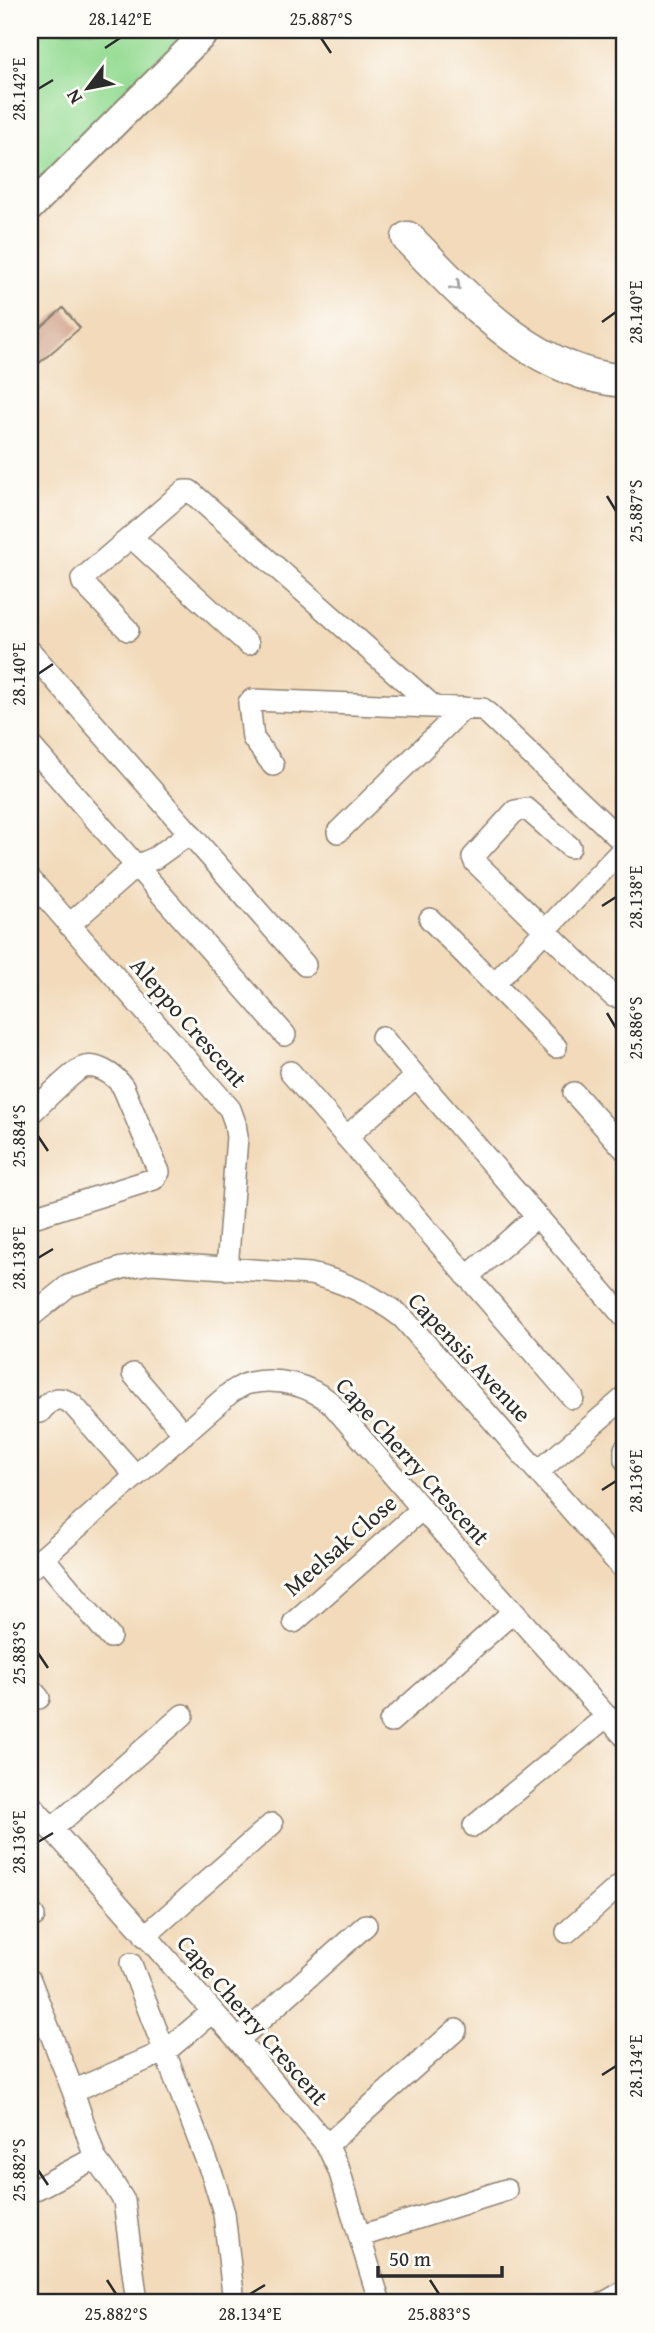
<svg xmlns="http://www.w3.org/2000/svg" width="655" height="2333" viewBox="0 0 655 2333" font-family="'Gentium Book Plus',serif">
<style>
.green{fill:#98dd96;stroke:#628460;stroke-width:2}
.building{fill:#d2a58e}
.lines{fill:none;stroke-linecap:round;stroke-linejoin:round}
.minor-casing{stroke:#8e8272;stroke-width:24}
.major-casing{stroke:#8e8272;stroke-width:30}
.highway-casing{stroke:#8e8272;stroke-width:35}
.minor{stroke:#fff;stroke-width:21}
.major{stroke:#fff;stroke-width:26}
.highway{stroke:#fff;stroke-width:32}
.oneway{stroke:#a0a0a0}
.ticks{fill:none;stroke:#2b2b2b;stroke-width:2.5}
.labels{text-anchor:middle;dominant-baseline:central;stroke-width:6;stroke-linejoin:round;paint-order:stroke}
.street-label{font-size:24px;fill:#2b2b2b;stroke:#fdfcf7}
.neatline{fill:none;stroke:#2b2b2b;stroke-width:2.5}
.ticks-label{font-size:18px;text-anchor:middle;fill:#2b2b2b}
</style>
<rect width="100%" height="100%" fill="#fdfcf7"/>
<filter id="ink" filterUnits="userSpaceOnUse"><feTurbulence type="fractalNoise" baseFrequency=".0143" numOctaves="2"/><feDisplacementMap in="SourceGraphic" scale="14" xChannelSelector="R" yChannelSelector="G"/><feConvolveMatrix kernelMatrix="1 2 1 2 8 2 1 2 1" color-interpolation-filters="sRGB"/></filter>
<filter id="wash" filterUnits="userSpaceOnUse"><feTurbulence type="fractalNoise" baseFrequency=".00686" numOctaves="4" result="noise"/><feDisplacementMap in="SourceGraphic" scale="28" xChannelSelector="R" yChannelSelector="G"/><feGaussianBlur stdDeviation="1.57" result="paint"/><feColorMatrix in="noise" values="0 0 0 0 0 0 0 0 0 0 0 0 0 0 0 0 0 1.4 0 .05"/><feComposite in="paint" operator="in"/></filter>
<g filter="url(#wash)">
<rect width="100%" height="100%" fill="#f2daba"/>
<path class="green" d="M 30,30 L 195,30 L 30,188 Z"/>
<g id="blocks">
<path class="building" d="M 63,308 L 80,328 L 30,371 L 30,328 L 32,326 L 36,332 Z"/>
</g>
</g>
<g filter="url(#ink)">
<use href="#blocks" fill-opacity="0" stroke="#8e8272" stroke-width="2"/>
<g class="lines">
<g class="minor-casing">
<path id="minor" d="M 131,537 L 248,644
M 128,630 L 83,583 L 82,579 L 184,491 L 190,491 L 434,707
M 30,651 L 305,965
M 30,745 L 285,1035
M 273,765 L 253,738 L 249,703 L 252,700 L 483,709 L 625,844
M 338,832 L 464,708
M 570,847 L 527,809 L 515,811 L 473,857 L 475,862 L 613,996 L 625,997
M 30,879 L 230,1109 L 235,1123 L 237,1137 L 227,1269
M 430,919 L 556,1047
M 69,925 L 136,866 L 155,858 L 190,833
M 495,983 L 625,847
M 382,1037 L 625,1318
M 290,1072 L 573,1398
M 574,1093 L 625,1150
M 30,1114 C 42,1103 68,1076 80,1069 C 95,1061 115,1075 123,1087 L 159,1172 L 154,1179 L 30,1218
M 346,1137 L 416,1077
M 467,1277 L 537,1216
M 30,1317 L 68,1286 L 122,1268 L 152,1263 L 310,1274 C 343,1281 376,1297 403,1318 L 625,1571
M 133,1374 L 184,1434
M 40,1412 C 51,1399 58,1394 73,1405 L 136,1476
M 625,1449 L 625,1460
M 538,1472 L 625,1397
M 43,1557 L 110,1637
M 30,1569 L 230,1393 C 236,1389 244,1384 250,1383 C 278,1377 309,1385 331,1403 L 422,1509 L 625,1737
M 294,1622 L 422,1509
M 30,1688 L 39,1698
M 390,1722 L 513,1612
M 30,1804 L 238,2040 L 327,2145 L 339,2170 L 380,2303
M 474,1826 L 607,1716
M 51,1830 L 183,1715
M 30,1911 L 34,1916
M 567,1932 L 625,1881
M 145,1936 L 272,1824
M 131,1964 L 213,2177 L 224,2213 L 234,2303
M 30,1980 L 73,2091 L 166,2051 L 212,2012
M 238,2040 L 366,1925
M 73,2091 L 95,2158 L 113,2183 L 124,2201 L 137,2303
M 327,2145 L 456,2030
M 30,2192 L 95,2158
M 361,2236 L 506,2190
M 604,2303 L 625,2291"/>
</g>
<g class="major-casing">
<path id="major" d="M 30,208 L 208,30"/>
</g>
<g class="highway-casing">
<path id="highway" d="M 408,238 C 468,299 533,374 625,381"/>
</g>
<use href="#minor" class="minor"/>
<use href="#major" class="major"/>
<use href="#highway" class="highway"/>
</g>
<defs><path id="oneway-chevron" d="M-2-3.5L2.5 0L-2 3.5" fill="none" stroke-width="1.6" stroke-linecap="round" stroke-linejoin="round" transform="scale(1.75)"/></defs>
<use class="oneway" href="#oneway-chevron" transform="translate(456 286) rotate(45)"/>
</g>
<path class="ticks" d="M 321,38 L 331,53M 105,48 L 120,38M 38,89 L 53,80M 602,322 L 616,312M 607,496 L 616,511M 38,674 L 53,664M 602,906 L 616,897M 607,1013 L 616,1028M 38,1136 L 48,1151M 38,1258 L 53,1249M 602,1490 L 616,1481M 38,1653 L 48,1668M 38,1842 L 53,1833M 602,2075 L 616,2066M 38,2170 L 48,2185M 107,2280 L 116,2294M 430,2280 L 439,2294M 250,2294 L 265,2285"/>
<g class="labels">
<g class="street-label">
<text transform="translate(189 1022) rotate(49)">Aleppo Crescent</text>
<text transform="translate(470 1357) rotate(47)">Capensis Avenue</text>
<text transform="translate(413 1461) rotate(48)">Cape Cherry Crescent</text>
<text transform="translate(340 1545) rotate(-41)">Meelsak Close</text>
<text transform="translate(253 2020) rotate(49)">Cape Cherry Crescent</text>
</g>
</g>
<rect width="655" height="2333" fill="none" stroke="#fdfcf7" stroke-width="77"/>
<g transform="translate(88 88) rotate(238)" stroke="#fdfcf7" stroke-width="5" paint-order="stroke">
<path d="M0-5L12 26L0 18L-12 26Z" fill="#2b2b2b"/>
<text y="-10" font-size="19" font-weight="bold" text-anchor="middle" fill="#2b2b2b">N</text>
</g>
<path d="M378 2266v10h124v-10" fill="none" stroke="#2b2b2b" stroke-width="3.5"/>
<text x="389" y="2266" font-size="21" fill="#2b2b2b" stroke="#fdfcf7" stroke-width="5" paint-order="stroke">50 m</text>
<rect x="38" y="38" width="578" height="2256" class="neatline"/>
<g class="ticks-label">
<text x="120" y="25">28.142°E</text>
<text x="321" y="25">25.887°S</text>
<text transform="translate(19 89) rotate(-90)" y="6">28.142°E</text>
<text transform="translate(636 312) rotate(-90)" y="6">28.140°E</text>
<text transform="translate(636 511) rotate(-90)" y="6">25.887°S</text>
<text transform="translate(19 674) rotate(-90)" y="6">28.140°E</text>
<text transform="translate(636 897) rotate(-90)" y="6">28.138°E</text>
<text transform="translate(636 1028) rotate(-90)" y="6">25.886°S</text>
<text transform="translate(19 1136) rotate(-90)" y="6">25.884°S</text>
<text transform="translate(19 1258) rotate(-90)" y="6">28.138°E</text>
<text transform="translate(636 1481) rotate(-90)" y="6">28.136°E</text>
<text transform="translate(19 1653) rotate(-90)" y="6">25.883°S</text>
<text transform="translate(19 1842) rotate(-90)" y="6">28.136°E</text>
<text transform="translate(636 2066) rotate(-90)" y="6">28.134°E</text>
<text transform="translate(19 2170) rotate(-90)" y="6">25.882°S</text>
<text x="116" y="2320">25.882°S</text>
<text x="250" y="2320">28.134°E</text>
<text x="439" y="2320">25.883°S</text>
</g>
</svg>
